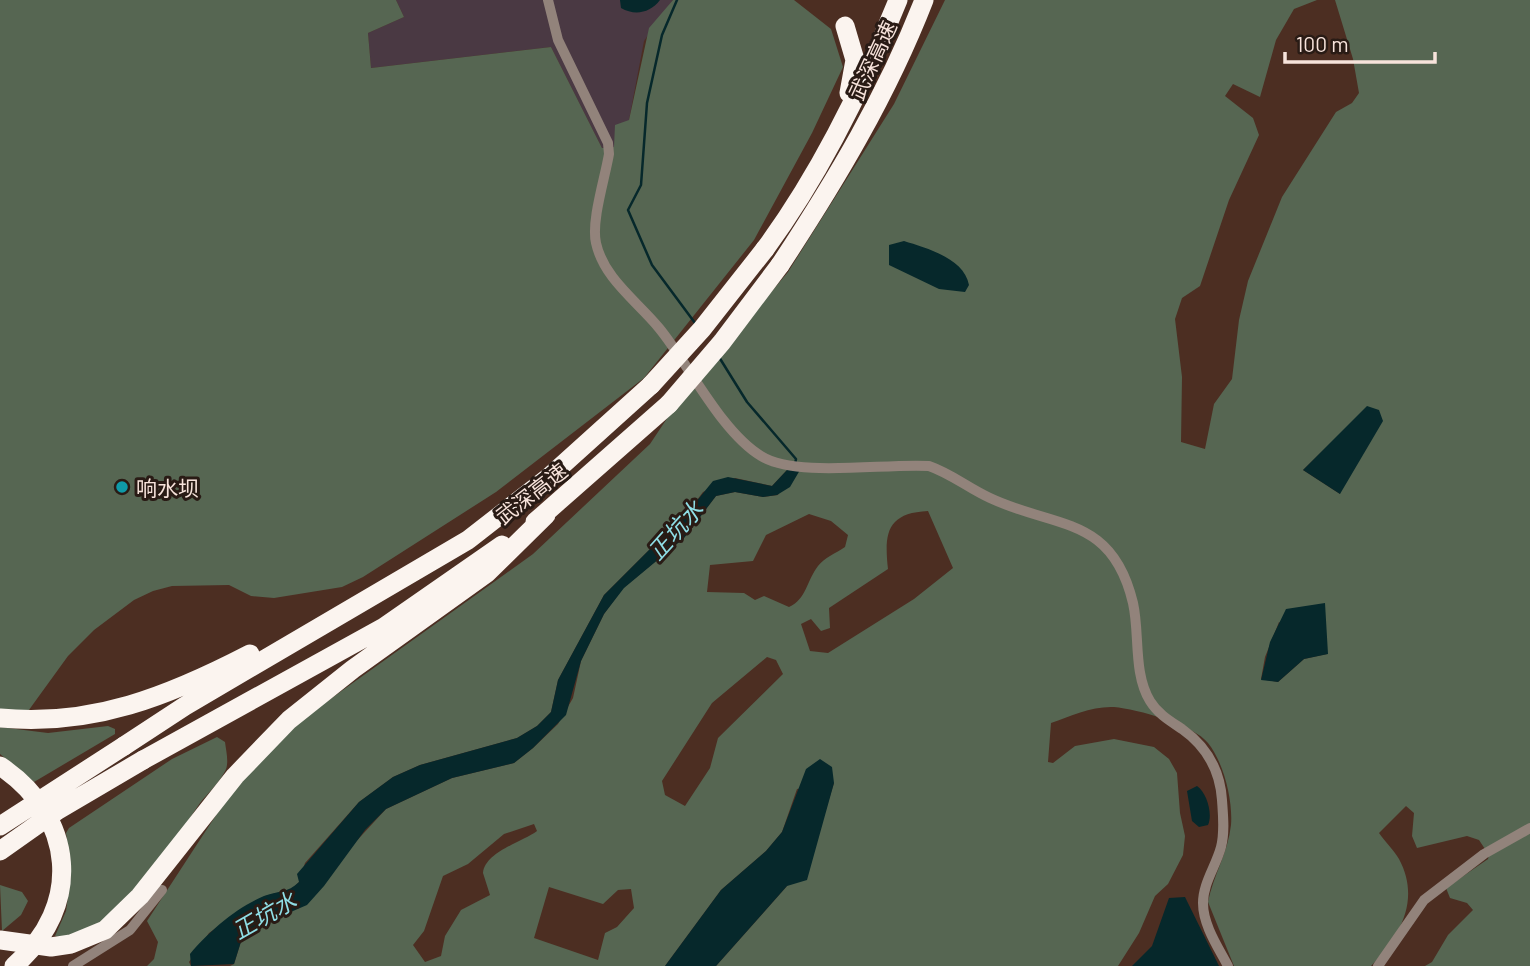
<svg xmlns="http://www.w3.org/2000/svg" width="1530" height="966" viewBox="0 0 1530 966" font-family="Barlow,'Noto Sans SC',sans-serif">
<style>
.education{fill:#4a3943}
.green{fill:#566652;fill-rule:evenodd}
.water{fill:#06282b}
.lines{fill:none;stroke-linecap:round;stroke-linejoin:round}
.stream{stroke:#06282b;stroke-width:2.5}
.minor{stroke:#92837b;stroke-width:10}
.motorway{stroke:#fbf4ef;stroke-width:19}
.motorway-bridge{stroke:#fbf4ef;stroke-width:19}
.culture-dot{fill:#0f9aa8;stroke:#291b15;stroke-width:2.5}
.labels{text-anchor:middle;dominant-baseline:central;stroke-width:6;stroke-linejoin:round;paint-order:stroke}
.street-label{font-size:21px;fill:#f7e3db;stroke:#291b15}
.poi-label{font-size:21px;fill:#f7e3db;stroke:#291b15;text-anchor:start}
.water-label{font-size:23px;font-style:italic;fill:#8fdee6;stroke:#291b15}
</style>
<rect width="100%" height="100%" fill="#4c2e22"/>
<path class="education" d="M 396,0 L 673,0 L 644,41 L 629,120 L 615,147 L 602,148 L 551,47 L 371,68 L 368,33 L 404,17 Z"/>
<path class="green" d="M 0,0 L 396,0 L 404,17 L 368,33 L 371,68 L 551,47 L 602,148 L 614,147 L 615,125 L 629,120 L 649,28 L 673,0 L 794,0 L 831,29 L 843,67 L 812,133 L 754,240 L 644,378 L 496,492 L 363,577 L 342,587 L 274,598 L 251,596 L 229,585 L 172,586 L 153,591 L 134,600 L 94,630 L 68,656 L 26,714 L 0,710 Z
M 945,0 L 1317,0 L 1294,9 L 1276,40 L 1260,97 L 1233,84 L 1225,96 L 1253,118 L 1259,135 L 1229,200 L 1200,286 L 1182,298 L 1175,319 L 1182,377 L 1181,442 L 1205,449 L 1214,404 L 1232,379 L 1239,320 L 1248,281 L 1282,197 L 1336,112 L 1352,103 L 1359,93 L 1353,59 L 1335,0 L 1530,0 L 1530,966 L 1425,966 L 1432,962 L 1448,935 L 1473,910 L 1467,903 L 1450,898 L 1446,888 L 1488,859 L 1489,855 L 1479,840 L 1467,836 L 1417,848 L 1412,836 L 1414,813 L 1406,806 L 1379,833 C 1385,842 1394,850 1399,859 C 1421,900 1400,936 1371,966 L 1234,966 L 1208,902 C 1213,876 1228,853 1231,825 C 1233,801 1224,763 1208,743 C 1194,725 1137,709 1114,707 C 1092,706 1071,716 1051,723 L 1048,762 L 1053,763 L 1075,746 L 1114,739 L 1154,747 L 1169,759 L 1177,773 L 1180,813 L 1185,836 L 1183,855 L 1168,884 L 1155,896 L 1139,933 L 1118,966 L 716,966 L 787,886 L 815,845 L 834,783 L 797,789 L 782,832 L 766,851 L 721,890 L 665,966 L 230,966 L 234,964 L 244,932 L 291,912 L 386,809 L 452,778 L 514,763 L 533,748 L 558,724 L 573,698 L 581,661 L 604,614 L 623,588 L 684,538 L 716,496 L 735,492 L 763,497 L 778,495 L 787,470 L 772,486 L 735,478 L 703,492 L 691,508 L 604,595 L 558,680 L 551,712 L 537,726 L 517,738 L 420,765 L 393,777 L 359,802 L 305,863 L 299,882 L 292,889 L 265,896 L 248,905 L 209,933 L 189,962 L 191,966 L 147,966 L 154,959 L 158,942 L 147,921 L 220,809 L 259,758 L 287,730 L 533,554 L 650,444 L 674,408 L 788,272 L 894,104 ZM 1342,432 L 1340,494 L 1303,470 ZM 928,511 L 953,568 L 914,599 L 828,653 L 810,651 L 801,624 L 811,619 L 821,631 L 830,628 L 829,608 L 888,569 C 884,533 887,513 928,511 ZM 809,514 L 831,521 L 848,535 L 845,547 C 836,553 824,558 818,566 C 807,580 806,600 789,607 L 764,596 L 755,600 L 744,593 L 707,592 L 710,565 L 753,561 L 766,535 ZM 1279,622 L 1327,654 L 1304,659 L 1278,682 L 1261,679 L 1265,657 ZM 767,657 L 776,660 L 783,674 L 718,738 L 710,768 L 685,806 L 665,795 L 662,781 L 712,703 ZM 534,824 L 537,831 C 522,842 485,852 483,873 L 490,895 L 461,910 L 445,936 L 441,956 L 425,962 L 413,945 L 424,931 L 443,876 L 468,864 L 504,834 ZM 549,887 L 603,904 L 618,890 L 631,889 L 634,908 L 617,927 L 605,933 L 598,960 L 534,938 Z
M 108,726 L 115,729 L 115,734 L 34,782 L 0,754 L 0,727 L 48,733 Z
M 217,737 L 225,742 C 226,751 230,765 224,773 C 218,784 208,793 200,803 C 174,841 109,946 55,936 L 66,911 L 71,875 L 66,833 L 69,828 L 172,759 Z
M 0,885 L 22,892 L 28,901 L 21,915 L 2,931 Z"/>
<path class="water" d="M 620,0 L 660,0 C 650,13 635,16 621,8 Z
M 904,241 C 926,248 964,258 969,285 L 965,292 L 939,289 L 889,265 L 889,245 Z
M 1367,406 L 1379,410 L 1383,421 L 1340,494 L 1303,470 Z
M 787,470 L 800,470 L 790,487 L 777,495 L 763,497 L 735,492 L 716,496 L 684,538 L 624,588 L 604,614 L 581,661 L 566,715 L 533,748 L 514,763 L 452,778 L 386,809 L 365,830 L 324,886 L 307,905 L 244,932 L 234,964 L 191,966 L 190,954 C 208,932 237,907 264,896 C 277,891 288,893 299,882 L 297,874 L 359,802 L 393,777 L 420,765 L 517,738 L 537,726 L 551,712 L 558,680 L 604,595 L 691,508 L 713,481 L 728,477 L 772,486 Z
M 1325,603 L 1328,654 L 1304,659 L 1278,682 L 1261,680 L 1270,642 L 1286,609 Z
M 820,759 L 832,767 L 834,783 L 807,880 L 787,886 L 716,966 L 665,966 L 721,890 L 766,851 L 782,832 L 806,769 Z
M 1197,786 C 1207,793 1213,814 1208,825 L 1199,827 L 1192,821 L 1187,791 Z
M 1185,897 L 1219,966 L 1132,966 L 1152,946 L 1169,898 Z"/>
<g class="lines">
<path class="stream" d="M 677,0 L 662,35 L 647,103 L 641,185 L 628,210 L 652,265 L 695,323
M 719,357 L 747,402 L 796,459 L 795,464"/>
<path class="minor" d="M 548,0 L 558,40 L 608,143 L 609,154 C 605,178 591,221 596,243 C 604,279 637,301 659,328 C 688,363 721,432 761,456 C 796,478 885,463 929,466 C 952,474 968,488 990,498 C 1056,529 1112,515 1133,603 C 1140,634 1133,673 1150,701 C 1158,714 1170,721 1182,729 C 1206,746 1220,770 1222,800 C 1223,815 1225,832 1221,847 C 1216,866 1203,883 1203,903 C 1203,925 1218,947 1228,966
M 73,966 L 130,930 L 162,890
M 1378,966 L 1424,900 L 1484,854 L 1530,828"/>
<path class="motorway" d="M 845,26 L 855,60 L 849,93
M 765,249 C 821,173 863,87 898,0
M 780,265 C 836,180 887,95 924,0
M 535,522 L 669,404
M 0,718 C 92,727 169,696 250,654
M 124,746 L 185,706 L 468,540 L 549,477 L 651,385
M 143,760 L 384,627 L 502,545
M 0,940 L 51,947 L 71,944 L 105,930 L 140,896 L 235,776 L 289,720 L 353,669 L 487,573 L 546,515"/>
<path class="motorway-bridge" d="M 651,385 L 702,329 L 765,249
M 669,404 L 722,342 L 780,265
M 0,766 C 75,816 84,906 14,966
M 0,826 L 124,746
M 0,851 L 58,810 L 143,760"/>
</g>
<circle class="culture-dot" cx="122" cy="487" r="7"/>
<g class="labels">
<g class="street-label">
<text transform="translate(872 60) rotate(-65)">武深高速</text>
<text transform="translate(531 493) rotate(-38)">武深高速</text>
</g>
<g class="poi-label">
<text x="136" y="487">响水坝</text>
</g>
<g class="water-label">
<text transform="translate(675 530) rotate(-48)">正坑水</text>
<text transform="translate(264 915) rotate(-30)">正坑水</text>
</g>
</g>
<path d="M1285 52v10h150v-10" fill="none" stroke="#f7e3db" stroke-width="3.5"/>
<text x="1296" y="52" font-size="21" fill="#f7e3db" stroke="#291b15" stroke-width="5" paint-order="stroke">100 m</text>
</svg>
